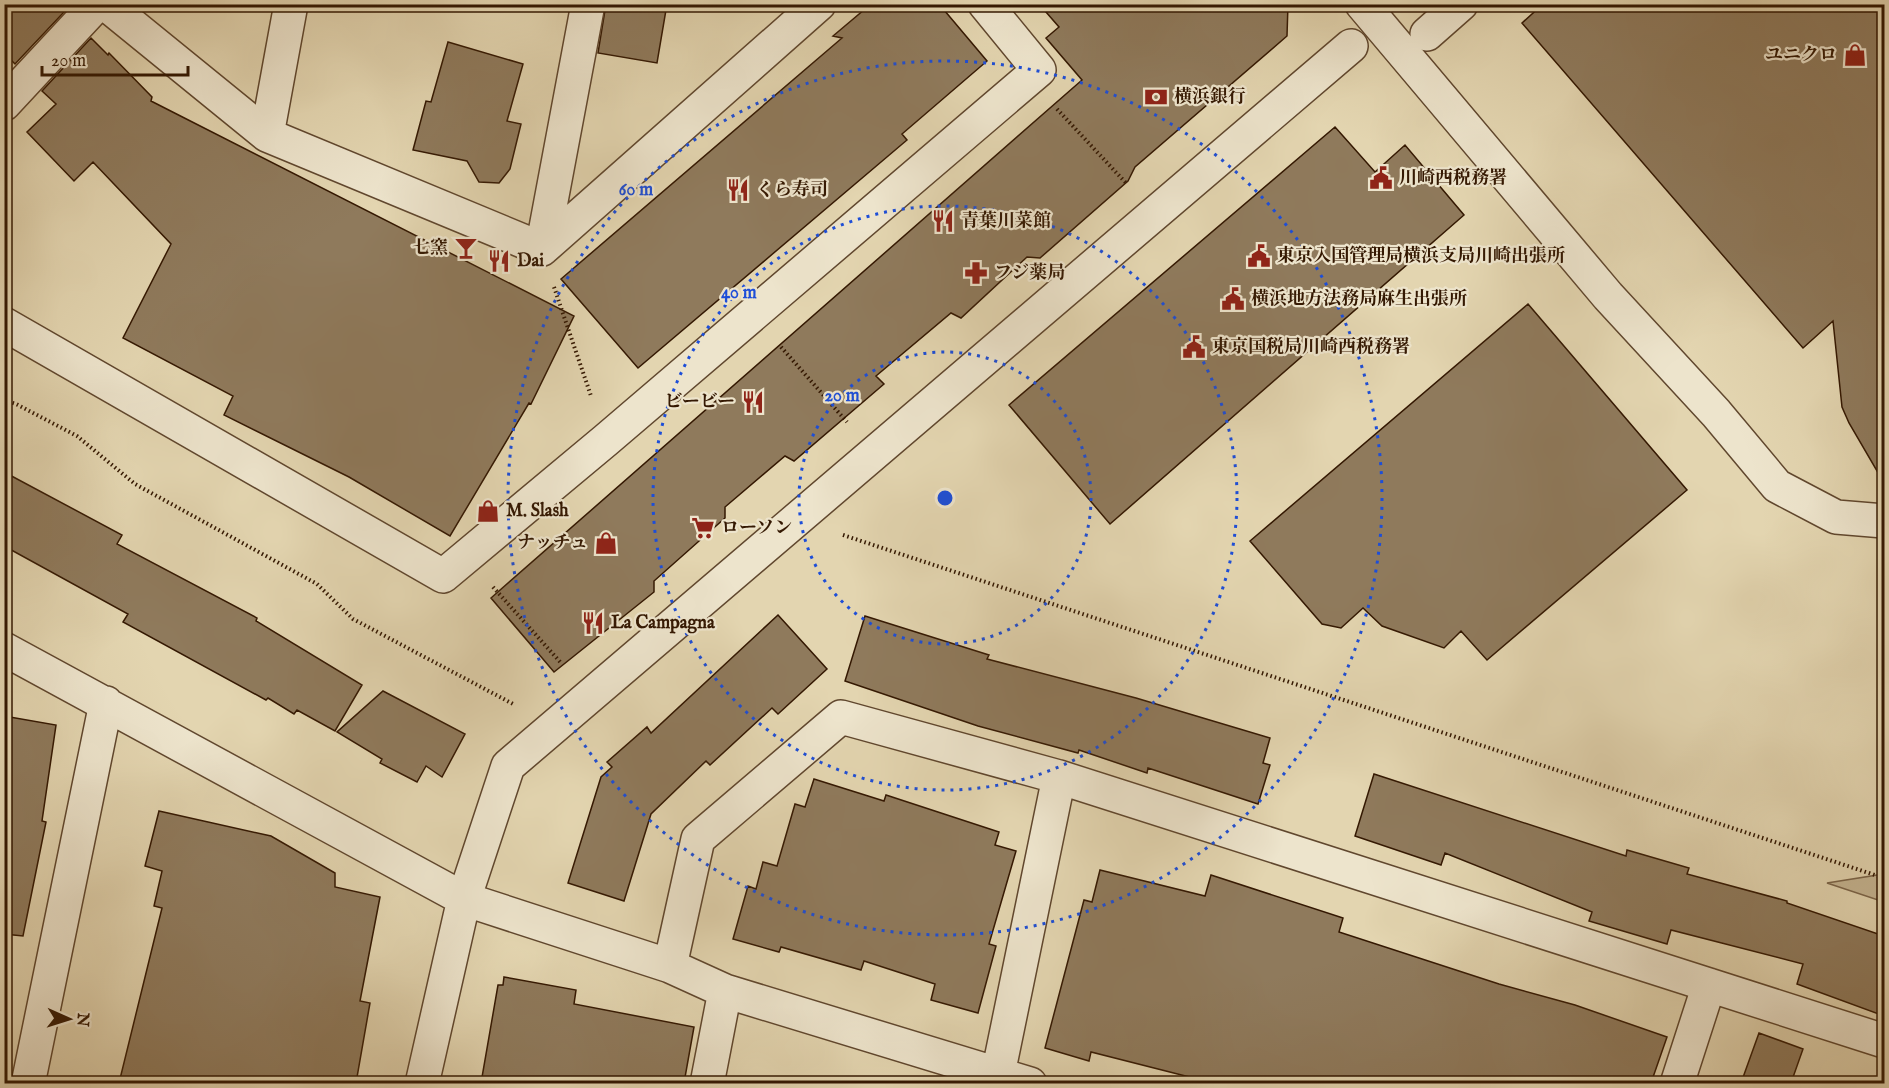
<svg xmlns="http://www.w3.org/2000/svg" width="1889" height="1088" viewBox="0 0 1889 1088" font-family="'IM FELL English','Noto Serif JP',serif">
<style>
.green{fill:#c5b592;stroke:#7c664a;stroke-width:1.5}
.building{fill:#8f7a5c;stroke:#341802;stroke-width:1.5}
.lines{fill:none;stroke-linecap:round;stroke-linejoin:round}
.pedestrian-casing{stroke:#60472e;stroke-width:36}
.minor-casing{stroke:#60472e;stroke-width:36}
.tertiary-casing{stroke:#60472e;stroke-width:36}
.path{stroke:#341802;stroke-width:4;stroke-dasharray:1.5 3;stroke-linecap:butt}
.pedestrian{stroke:#ede4cc;stroke-width:33}
.minor{stroke:#ede4cc;stroke-width:33}
.tertiary{stroke:#ede4cc;stroke-width:33}
.ring{fill:none;stroke:#1d4ed8;stroke-width:3;stroke-dasharray:3 6}
.labels{text-anchor:middle;dominant-baseline:central;stroke-width:4.5;stroke-linejoin:round;paint-order:stroke}
.poi-label{font-size:18px;font-weight:bold;fill:#341802;stroke:#ede4cc;text-anchor:start}
.centre{fill:#1d4ed8;stroke:#ede4cc;stroke-width:3}
.ring-label{font-size:18px;text-anchor:middle;font-weight:bold;fill:#1d4ed8;stroke:#ede4cc;stroke-width:4.5;stroke-linejoin:round;paint-order:stroke}
</style>
<rect width="100%" height="100%" fill="#e3d5b0"/>
<filter id="stains"><feTurbulence type="fractalNoise" baseFrequency=".00333" numOctaves="4"/><feColorMatrix values="0 0 0 0 .2 0 0 0 0 .09 0 0 0 0 .02 0 0 0 .5 -.17"/></filter>
<radialGradient id="worn" r=".72"><stop offset=".6" stop-color="#630" stop-opacity="0"/><stop offset="1" stop-color="#630" stop-opacity=".3"/></radialGradient>
<path class="green" d="M 1884,874 L 1884,902 L 1827,883 Z"/>
<path class="building" d="M 4,4 L 57,4 L 64,12 L 15,64 L 4,53 Z
M 606,4 L 667,4 L 657,63 L 598,53 Z
M 871,4 L 939,4 L 987,61 L 902,134 L 907,140 L 638,368 L 561,279 L 842,38 L 833,36 Z
M 1039,4 L 1288,4 L 1287,36 L 1135,167 L 1128,181 L 1040,258 L 1027,257 L 961,318 L 951,313 L 876,376 L 884,384 L 794,461 L 785,456 L 725,507 L 725,518 L 654,581 L 654,592 L 554,672 L 491,598 L 1082,80 L 1046,38 L 1059,27 Z
M 1543,4 L 1884,4 L 1884,483 L 1849,423 L 1842,407 L 1833,321 L 1803,348 L 1522,23 Z
M 91,38 L 108,55 L 109,53 L 152,97 L 151,101 L 574,316 L 531,404 L 529,403 L 450,536 L 349,477 L 224,415 L 233,396 L 123,338 L 171,244 L 93,162 L 74,181 L 27,132 L 56,104 L 42,91 Z
M 448,42 L 523,64 L 507,121 L 521,124 L 510,169 L 499,183 L 479,182 L 467,161 L 413,150 L 426,101 L 431,102 Z
M 1335,127 L 1375,172 L 1405,145 L 1464,215 L 1110,524 L 1009,405 Z
M 1528,304 L 1687,490 L 1487,660 L 1461,631 L 1444,648 L 1382,626 L 1363,608 L 1341,628 L 1322,624 L 1250,541 Z
M 4,472 L 122,535 L 117,544 L 257,618 L 256,621 L 362,685 L 335,731 L 297,710 L 294,714 L 268,698 L 266,700 L 123,622 L 128,614 L 4,546 Z
M 778,615 L 827,669 L 778,714 L 772,708 L 710,765 L 706,761 L 651,814 L 624,901 L 568,883 L 601,777 L 612,767 L 607,762 L 647,727 L 651,733 Z
M 865,616 L 989,655 L 987,659 L 1136,698 L 1270,738 L 1263,763 L 1270,765 L 1258,804 L 1148,768 L 1147,773 L 1079,750 L 1078,753 L 978,726 L 845,681 Z
M 383,691 L 465,734 L 442,777 L 426,766 L 417,782 L 380,763 L 382,759 L 337,732 Z
M 4,716 L 56,725 L 42,821 L 46,822 L 23,936 L 4,934 Z
M 1374,774 L 1626,856 L 1627,850 L 1689,868 L 1687,874 L 1787,901 L 1787,903 L 1884,936 L 1884,1016 L 1797,984 L 1803,964 L 1671,930 L 1667,944 L 1589,921 L 1592,912 L 1445,853 L 1441,865 L 1355,836 Z
M 814,779 L 884,801 L 886,795 L 999,832 L 995,845 L 1016,851 L 989,944 L 996,946 L 978,1013 L 931,1000 L 935,984 L 864,961 L 861,970 L 781,947 L 779,952 L 733,939 L 748,886 L 756,889 L 763,862 L 777,866 L 795,804 L 805,807 Z
M 159,811 L 271,836 L 335,873 L 335,887 L 380,897 L 360,1001 L 370,1003 L 356,1083 L 119,1083 L 162,908 L 154,906 L 162,871 L 145,866 Z
M 1100,870 L 1205,896 L 1211,875 L 1343,918 L 1339,932 L 1499,984 L 1575,1005 L 1667,1037 L 1651,1083 L 1213,1083 L 1091,1052 L 1089,1061 L 1045,1048 L 1084,900 L 1092,902 Z
M 504,977 L 576,990 L 574,1004 L 694,1027 L 684,1083 L 481,1083 L 498,985 L 503,985 Z
M 1759,1033 L 1803,1049 L 1791,1083 L 1741,1083 Z"/>
<g class="lines">
<g class="pedestrian-casing">
<path id="pedestrian" d="M 1427,34 L 1461,4
M 464,899 L 508,766 L 1351,46"/>
</g>
<g class="minor-casing">
<path id="minor" d="M 106,4 L 267,135 L 542,249 L 819,4
M 4,104 L 97,4
M 267,135 L 291,4
M 542,249 L 588,4
M 4,324 L 443,576 L 606,440 L 1039,70 L 985,4
M 4,649 L 464,899 L 670,966 L 725,991 L 1030,1084
M 670,966 L 698,839 L 841,717 L 1059,777 L 1884,1041
M 28,1084 L 106,703
M 422,1084 L 464,899
M 707,1084 L 725,991
M 996,1084 L 1059,777
M 1677,1084 L 1709,985"/>
</g>
<g class="tertiary-casing">
<path id="tertiary" d="M 1362,4 L 1608,296 L 1716,413 L 1777,486 L 1836,517 L 1884,521"/>
</g>
<path class="path" d="M 1057,109 L 1126,183
M 554,287 L 591,396
M 781,347 L 847,422
M 4,400 L 16,404 L 77,436 L 135,484 L 317,584 L 353,619 L 515,705
M 843,535 L 1884,878
M 493,587 L 562,664"/>
<use href="#pedestrian" class="pedestrian"/>
<use href="#minor" class="minor"/>
<use href="#tertiary" class="tertiary"/>
</g>
<g class="ring">
<circle cx="945" cy="498" r="146"/>
<circle cx="945" cy="498" r="292"/>
<circle cx="945" cy="498" r="437"/>
</g>
<defs>
<g id="shop-bare" transform="scale(1.8)"><path d="M-5-2.5h2.3a2.7 3.5 0 0 1 5.4 0H5L5.5 6h-11ZM-1.5-2.5h3a1.5 2.3 0 0 0-3 0Z" fill="#8f2418" stroke="#ede4cc" stroke-width="2.5" paint-order="stroke"/></g>
<g id="bank-bare" transform="scale(1.8)"><path d="M-6-4H6V4H-6ZM0-2.3a2.3 2.3 0 1 0 0 4.6a2.3 2.3 0 1 0 0-4.6Z" fill="#8f2418" stroke="#ede4cc" stroke-width="2.5" paint-order="stroke"/></g>
<g id="civic-bare" transform="scale(1.8)"><path d="M-.6-6.5H3V-4.5H.6V-3L4-1V1h2V6H-6V1h2V-1L-.6-3ZM-1.2 2.5V6h2.4V2.5Z" fill="#8f2418" stroke="#ede4cc" stroke-width="2.5" paint-order="stroke"/></g>
<g id="restaurant-bare" transform="scale(1.8)"><path d="M-5-6h1v4h1v-4h1v4h1v-4h1v5L-1.5 .5V6h-2V.5L-5-1ZM5-6V6H3V1.5H1.5Q1.5-4 5-6Z" fill="#8f2418" stroke="#ede4cc" stroke-width="2.5" paint-order="stroke"/></g>
<g id="bar-bare" transform="scale(1.8)"><path d="M-6-5H6L.8 .8V4.5H3.5V6h-7V4.5H-.8V.8Z" fill="#8f2418" stroke="#ede4cc" stroke-width="2.5" paint-order="stroke"/></g>
<g id="pharmacy-bare" transform="scale(1.8)"><path d="M-2-6h4v4h4v4h-4v4h-4v-4h-4v-4h4Z" fill="#8f2418" stroke="#ede4cc" stroke-width="2.5" paint-order="stroke"/></g>
<g id="supermarket-bare" transform="scale(1.8)"><path d="M-6-5.5h2.5l.6 2H6L4.5 2H-2.5L-4.4-4H-6ZM-1.5 3.2a1.3 1.3 0 1 0 .1 0ZM3 3.2a1.3 1.3 0 1 0 .1 0Z" fill="#8f2418" stroke="#ede4cc" stroke-width="2.5" paint-order="stroke"/></g>
</defs>
<g fill-rule="evenodd">
<use href="#shop-bare" x="1855" y="55"/>
<use href="#bank-bare" x="1156" y="97"/>
<use href="#civic-bare" x="1381" y="178"/>
<use href="#restaurant-bare" x="738" y="190"/>
<use href="#restaurant-bare" x="943" y="221"/>
<use href="#bar-bare" x="466" y="248"/>
<use href="#civic-bare" x="1259" y="256"/>
<use href="#restaurant-bare" x="499" y="261"/>
<use href="#pharmacy-bare" x="976" y="273"/>
<use href="#civic-bare" x="1233" y="299"/>
<use href="#civic-bare" x="1194" y="347"/>
<use href="#restaurant-bare" x="753" y="402"/>
<use href="#shop-bare" x="488" y="511"/>
<use href="#supermarket-bare" x="703" y="528"/>
<use href="#shop-bare" x="606" y="543"/>
<use href="#restaurant-bare" x="593" y="623"/>
</g>
<g class="labels">
<g class="poi-label">
<text x="1837" y="55" text-anchor="end">ユニクロ</text>
<text x="1174" y="97">横浜銀行</text>
<text x="1399" y="178">川崎西税務署</text>
<text x="756" y="190">くら寿司</text>
<text x="961" y="221">青葉川菜館</text>
<text x="448" y="248" text-anchor="end">七窯</text>
<text x="1277" y="256">東京入国管理局横浜支局川崎出張所</text>
<text x="517" y="261">Dai</text>
<text x="994" y="273">フジ薬局</text>
<text x="1251" y="299">横浜地方法務局麻生出張所</text>
<text x="1212" y="347">東京国税局川崎西税務署</text>
<text x="735" y="402" text-anchor="end">ビービー</text>
<text x="506" y="511">M. Slash</text>
<text x="721" y="528">ローソン</text>
<text x="588" y="543" text-anchor="end">ナッチュ</text>
<text x="611" y="623">La Campagna</text>
</g>
</g>
<circle cx="945" cy="498" r="9" class="centre"/>
<g class="ring-label">
<text x="636" y="195">60 m</text>
<text x="739" y="298">40 m</text>
<text x="842" y="401">20 m</text>
</g>
<rect width="1889" height="1088" fill="none" stroke="#e3d5b0" stroke-width="24"/>
<rect x="6" y="6" width="1877" height="1076" fill="none" stroke="#341802" stroke-width="3"/>
<rect x="12" y="12" width="1865" height="1064" fill="none" stroke="#341802" stroke-width="1.5"/>
<g transform="translate(69 1019) rotate(93)" stroke="#ede4cc" stroke-width="4.5" paint-order="stroke">
<path d="M0-4.5L10 22L0 15L-10 22Z" fill="#341802"/>
<text y="-9" font-size="16" font-weight="bold" text-anchor="middle" fill="#341802">N</text>
</g>
<path d="M42 66v9h146v-9" fill="none" stroke="#341802" stroke-width="3"/>
<text x="51" y="66" font-size="18" fill="#341802" stroke="#ede4cc" stroke-width="4.5" paint-order="stroke">20 m</text>
<rect width="100%" height="100%" filter="url(#stains)"/>
<rect width="100%" height="100%" fill="url(#worn)"/>
</svg>
